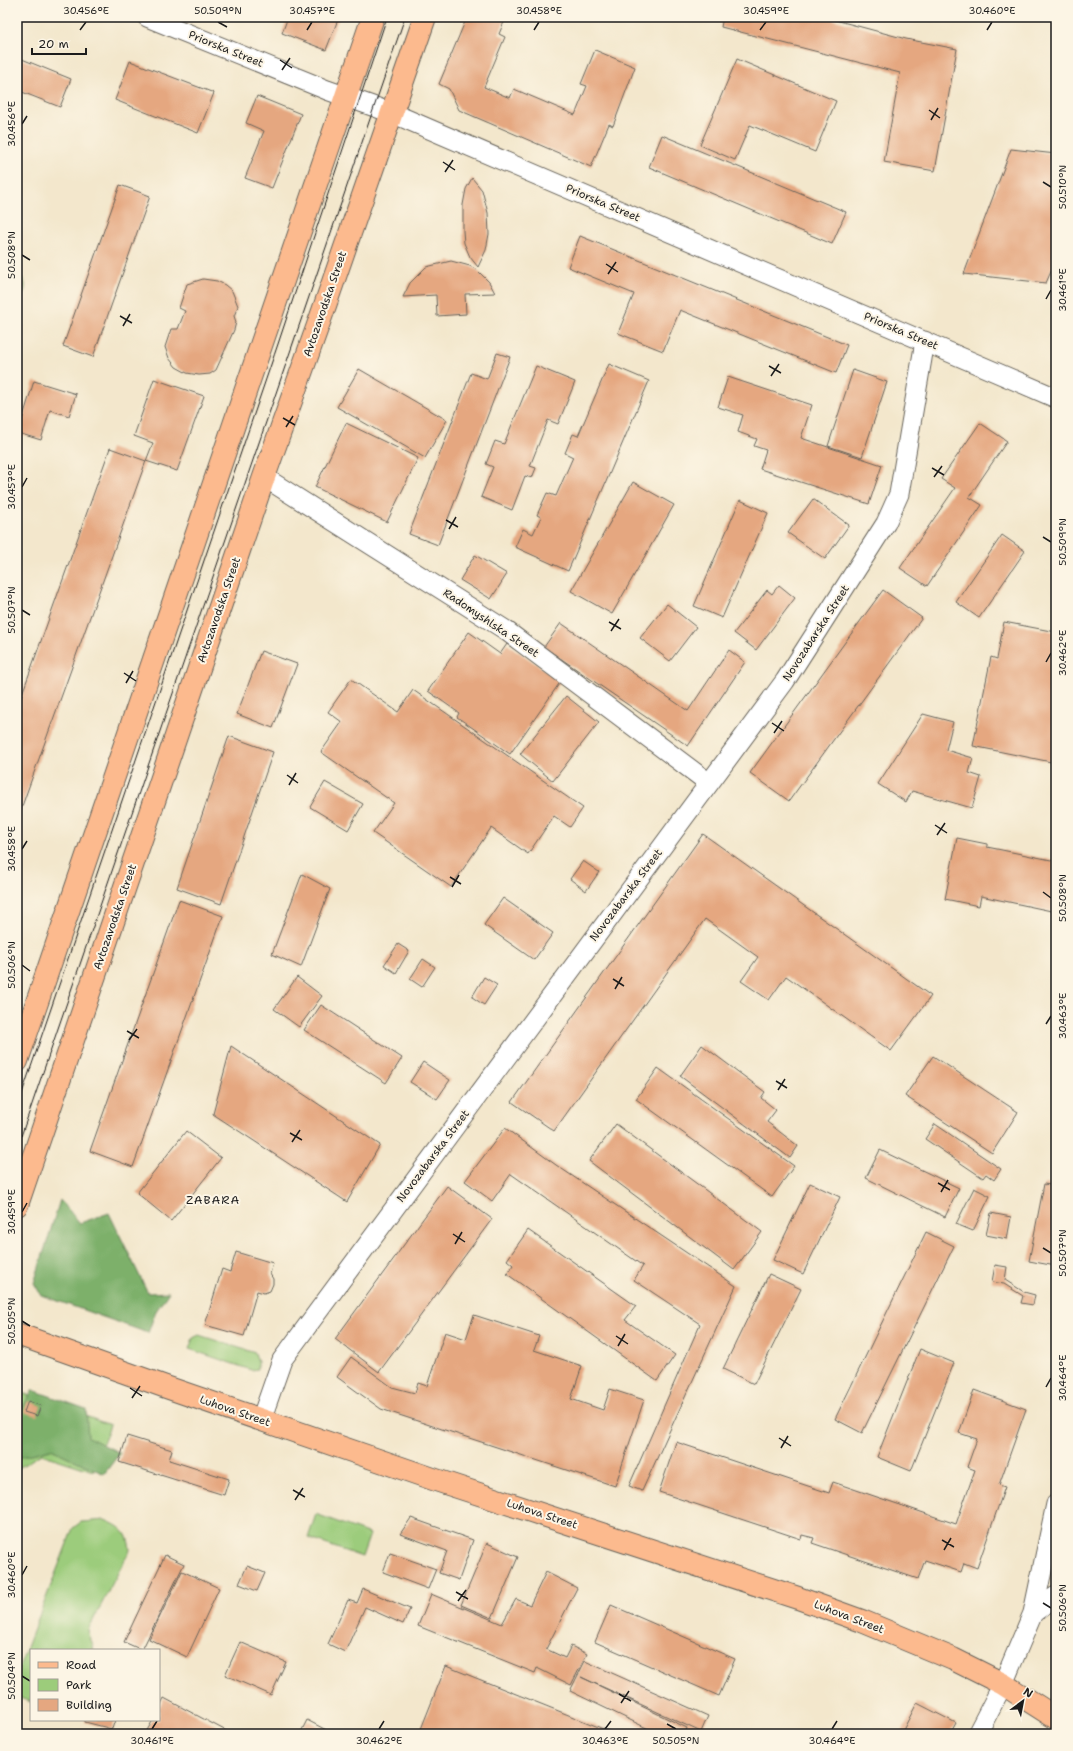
<svg xmlns="http://www.w3.org/2000/svg" width="1073" height="1751" viewBox="0 0 1073 1751" font-family="'Shantell Sans',sans-serif">
<style>
.green{fill:#9ccc7b;stroke:#5c744c}
.forest{fill:#7db06b;stroke:#4c6644}
.building{fill:#e5a780}
.lines{fill:none;stroke-linecap:round;stroke-linejoin:round}
.minor-casing{stroke:#67635a;stroke-width:21}
.major-casing{stroke:#67635a;stroke-width:24}
.minor{stroke:#fff;stroke-width:19}
.major{stroke:#fcba8e;stroke-width:22}
.tram{stroke:#1c1c1c;stroke-width:1}
.ticks{fill:none;stroke:#1c1c1c;stroke-width:1.5}
.labels{text-anchor:middle;dominant-baseline:central;stroke-width:4;stroke-linejoin:round;paint-order:stroke}
.street-label{font-size:11px;fill:#1c1c1c;stroke:#fcf5e5}
.neighbourhood-label{font-size:12px;letter-spacing:1px;fill:#1c1c1c;stroke:#fcf5e5}
.neatline{fill:none;stroke:#1c1c1c;stroke-width:1.5}
.ticks-label{font-size:10px;text-anchor:middle;fill:#1c1c1c}
</style>
<rect width="100%" height="100%" fill="#fcf5e5"/>
<filter id="ink" filterUnits="userSpaceOnUse"><feTurbulence type="fractalNoise" baseFrequency=".025" numOctaves="2"/><feDisplacementMap in="SourceGraphic" scale="8" xChannelSelector="R" yChannelSelector="G"/><feConvolveMatrix kernelMatrix="1 2 1 2 8 2 1 2 1" color-interpolation-filters="sRGB"/></filter>
<filter id="wash" filterUnits="userSpaceOnUse"><feTurbulence type="fractalNoise" baseFrequency=".012" numOctaves="4" result="noise"/><feDisplacementMap in="SourceGraphic" scale="16" xChannelSelector="R" yChannelSelector="G"/><feGaussianBlur stdDeviation="0.9" result="paint"/><feColorMatrix in="noise" values="0 0 0 0 0 0 0 0 0 0 0 0 0 0 0 0 0 1.4 0 .05"/><feComposite in="paint" operator="in"/></filter>
<g filter="url(#wash)">
<rect width="100%" height="100%" fill="#f3e7cc"/>
<path class="green" d="M 17,274 C 28,280 28,293 17,300 Z
M 199,1335 L 255,1353 L 258,1362 L 258,1369 L 251,1370 L 189,1349 L 193,1338 Z
M 17,1391 L 110,1425 L 93,1471 L 41,1454 L 17,1469 Z
M 316,1514 L 370,1534 L 362,1557 L 308,1538 Z
M 105,1520 C 121,1527 128,1531 130,1550 L 88,1630 L 94,1650 L 31,1650 L 31,1702 L 17,1697 L 17,1673 L 73,1528 L 81,1522 Z"/>
<path class="forest" d="M 60,1200 L 80,1223 L 109,1213 L 148,1293 L 169,1292 L 156,1311 L 148,1333 L 41,1295 L 34,1283 Z
M 33,1390 L 86,1409 L 88,1437 L 120,1453 L 104,1474 L 51,1449 L 17,1458 L 17,1417 Z"/>
<g id="blocks">
<path class="building" d="M 288,17 L 339,17 L 326,50 L 282,33 Z
M 467,17 L 506,17 L 499,34 L 505,37 L 484,87 L 510,98 L 514,89 L 575,115 L 587,86 L 581,84 L 595,50 L 635,67 L 613,126 L 609,124 L 591,167 L 459,110 L 449,89 L 439,84 Z
M 723,17 L 824,17 L 906,39 L 957,49 L 935,171 L 884,162 L 900,73 L 721,27 Z
M 17,57 L 71,79 L 60,107 L 17,90 Z
M 737,59 L 836,101 L 815,152 L 750,125 L 735,160 L 700,145 Z
M 130,61 L 214,93 L 198,133 L 115,100 Z
M 257,96 L 301,114 L 272,188 L 245,178 L 264,131 L 246,123 Z
M 662,135 L 846,212 L 832,244 L 649,167 Z
M 1011,149 L 1056,154 L 1056,260 L 1046,283 L 964,274 Z
M 472,178 L 482,190 L 488,213 L 489,234 L 486,250 L 478,267 L 470,257 L 464,243 L 463,231 L 463,205 L 466,189 Z
M 120,185 L 150,196 L 93,357 L 63,346 Z
M 580,236 L 847,345 L 836,373 L 680,310 L 663,351 L 618,333 L 634,294 L 568,267 Z
M 451,261 L 470,266 L 477,270 L 489,282 L 495,293 L 465,294 L 466,314 L 437,316 L 436,295 L 403,297 L 410,283 L 426,267 Z
M 203,279 L 217,281 L 225,285 L 232,291 L 238,306 L 234,316 L 236,322 L 234,330 L 216,370 L 210,374 L 199,375 L 187,373 L 176,367 L 169,358 L 165,347 L 171,329 L 178,329 L 185,311 L 179,308 L 187,284 Z
M 497,353 L 510,357 L 438,545 L 409,534 L 471,373 L 487,379 Z
M 609,364 L 649,381 L 568,571 L 515,547 L 523,529 L 533,534 L 541,517 L 537,515 L 547,493 L 556,496 L 573,457 L 565,453 L 573,434 L 578,436 Z
M 536,366 L 575,382 L 558,424 L 548,420 L 530,466 L 536,468 L 532,478 L 525,476 L 512,510 L 481,497 L 493,467 L 486,464 L 495,441 L 504,444 Z
M 359,369 L 447,420 L 425,458 L 337,407 Z
M 853,370 L 887,382 L 862,457 L 828,446 Z
M 728,377 L 812,405 L 801,438 L 882,465 L 869,504 L 760,469 L 766,450 L 754,446 L 757,439 L 738,432 L 743,415 L 718,407 Z
M 154,379 L 204,396 L 177,471 L 146,461 L 153,443 L 134,436 Z
M 34,381 L 76,394 L 69,416 L 50,410 L 41,440 L 18,433 Z
M 346,423 L 418,458 L 387,522 L 315,487 Z
M 980,423 L 1007,441 L 969,497 L 982,505 L 927,586 L 900,568 L 955,488 L 941,479 Z
M 110,448 L 146,461 L 17,820 L 17,708 Z
M 633,482 L 674,505 L 612,614 L 571,591 Z
M 813,499 L 849,525 L 825,559 L 788,533 Z
M 740,500 L 768,513 L 722,618 L 694,606 Z
M 1002,535 L 1025,551 L 979,618 L 956,602 Z
M 475,555 L 507,574 L 491,599 L 460,580 Z
M 779,585 L 795,598 L 756,650 L 734,633 L 767,590 L 772,594 Z
M 883,590 L 922,618 L 789,801 L 750,773 Z
M 667,604 L 696,627 L 670,661 L 640,638 Z
M 1004,622 L 1056,632 L 1056,763 L 973,746 L 991,657 L 997,659 Z
M 561,623 L 688,711 L 729,650 L 745,662 L 688,746 L 544,647 Z
M 469,632 L 500,654 L 507,644 L 561,681 L 510,754 L 457,717 L 459,713 L 428,691 Z
M 261,651 L 297,664 L 273,728 L 237,714 Z
M 351,679 L 398,712 L 413,690 L 583,808 L 570,827 L 554,816 L 528,854 L 491,828 L 451,887 L 373,833 L 394,803 L 321,752 L 342,722 L 328,712 Z
M 566,696 L 599,722 L 553,781 L 520,754 Z
M 923,714 L 953,722 L 946,750 L 973,758 L 969,773 L 981,777 L 972,808 L 912,791 L 906,802 L 878,784 Z
M 229,736 L 273,752 L 221,904 L 177,888 Z
M 325,782 L 363,804 L 348,830 L 310,807 Z
M 703,834 L 931,996 L 891,1051 L 786,976 L 769,1000 L 741,981 L 758,957 L 705,919 L 554,1131 L 512,1102 Z
M 957,838 L 987,844 L 987,847 L 1056,861 L 1056,912 L 981,896 L 979,906 L 945,899 Z
M 583,861 L 599,872 L 586,891 L 570,879 Z
M 302,874 L 330,889 L 301,967 L 272,954 Z
M 503,898 L 553,933 L 534,960 L 484,925 Z
M 179,900 L 223,916 L 133,1167 L 90,1151 Z
M 398,944 L 409,951 L 396,973 L 384,965 Z
M 423,959 L 435,967 L 422,987 L 410,979 Z
M 297,977 L 322,996 L 299,1027 L 274,1009 Z
M 484,977 L 497,985 L 484,1005 L 472,997 Z
M 321,1005 L 402,1058 L 386,1083 L 304,1030 Z
M 702,1045 L 765,1092 L 761,1098 L 776,1110 L 767,1122 L 798,1146 L 790,1158 L 680,1076 Z
M 231,1046 L 380,1145 L 347,1202 L 213,1114 Z
M 933,1056 L 1018,1112 L 992,1153 L 905,1096 Z
M 423,1062 L 450,1080 L 437,1099 L 410,1082 Z
M 658,1068 L 794,1166 L 772,1197 L 636,1099 Z
M 616,1124 L 762,1232 L 734,1270 L 589,1161 Z
M 935,1124 L 1001,1169 L 994,1180 L 986,1174 L 983,1178 L 925,1139 Z
M 505,1128 L 556,1165 L 736,1286 L 642,1491 L 629,1486 L 700,1324 L 634,1280 L 643,1266 L 511,1174 L 492,1201 L 465,1181 Z
M 186,1131 L 221,1158 L 171,1221 L 137,1193 Z
M 880,1150 L 959,1188 L 945,1217 L 866,1178 Z
M 810,1183 L 840,1197 L 803,1274 L 773,1260 Z
M 1044,1184 L 1056,1186 L 1056,1266 L 1029,1261 Z
M 447,1186 L 492,1219 L 379,1372 L 335,1339 Z
M 974,1188 L 990,1196 L 973,1231 L 956,1224 Z
M 991,1213 L 1011,1217 L 1007,1239 L 986,1235 Z
M 528,1230 L 636,1306 L 625,1320 L 675,1355 L 657,1381 L 507,1274 L 513,1265 L 507,1260 Z
M 926,1232 L 954,1246 L 862,1433 L 835,1419 Z
M 236,1252 L 273,1263 L 270,1274 L 273,1279 L 273,1284 L 270,1291 L 264,1293 L 257,1291 L 244,1336 L 205,1325 L 222,1269 L 230,1272 Z
M 995,1265 L 1007,1267 L 1005,1280 L 1024,1292 L 1035,1295 L 1033,1305 L 1021,1303 L 1023,1296 L 1004,1284 L 992,1282 Z
M 769,1274 L 801,1289 L 754,1384 L 723,1369 Z
M 474,1315 L 539,1336 L 534,1350 L 582,1366 L 571,1399 L 603,1410 L 610,1389 L 644,1400 L 615,1486 L 381,1409 L 337,1377 L 351,1357 L 392,1387 L 415,1393 L 418,1383 L 427,1386 L 445,1332 L 466,1339 Z
M 920,1349 L 954,1363 L 911,1471 L 877,1457 Z
M 974,1390 L 1026,1409 L 999,1485 L 1005,1487 L 977,1568 L 964,1563 L 961,1572 L 925,1560 L 918,1579 L 812,1543 L 814,1538 L 802,1535 L 801,1539 L 659,1492 L 676,1442 L 829,1493 L 833,1482 L 956,1524 L 975,1470 L 967,1467 L 977,1439 L 959,1433 Z
M 28,1401 L 41,1406 L 37,1416 L 24,1412 Z
M 127,1436 L 172,1450 L 169,1460 L 229,1479 L 224,1495 L 119,1462 Z
M 411,1518 L 473,1540 L 459,1580 L 439,1573 L 447,1551 L 400,1534 Z
M 487,1543 L 518,1557 L 492,1618 L 461,1605 Z
M 390,1553 L 436,1569 L 428,1589 L 383,1572 Z
M 165,1555 L 184,1564 L 142,1650 L 124,1642 Z
M 247,1566 L 265,1573 L 257,1591 L 239,1584 Z
M 182,1571 L 219,1588 L 187,1657 L 149,1639 Z
M 546,1572 L 577,1588 L 546,1649 L 565,1658 L 571,1646 L 587,1654 L 571,1685 L 537,1668 L 535,1673 L 418,1626 L 431,1594 L 502,1624 L 516,1599 L 530,1605 Z
M 363,1589 L 410,1609 L 403,1624 L 365,1607 L 345,1652 L 328,1644 L 348,1600 L 357,1603 Z
M 611,1605 L 735,1659 L 719,1696 L 595,1642 Z
M 240,1642 L 286,1662 L 271,1695 L 225,1675 Z
M 585,1661 L 708,1716 L 701,1732 L 581,1677 L 687,1728 L 685,1734 L 659,1734 L 570,1691 Z
M 446,1666 L 616,1734 L 419,1734 Z
M 164,1698 L 232,1734 L 145,1734 L 153,1720 L 159,1720 L 159,1708 Z
M 917,1703 L 956,1723 L 950,1734 L 901,1734 Z
M 85,1720 L 115,1720 L 112,1729 L 85,1722 Z
M 307,1720 L 330,1732 L 329,1734 L 300,1734 Z"/>
</g>
</g>
<g filter="url(#ink)">
<use href="#blocks" fill-opacity="0" stroke="#67635a" stroke-width="1"/>
<g class="lines">
<g class="minor-casing">
<path id="minor" d="M 147,17 L 327,90 L 392,113 L 1056,398
M 264,477 L 504,629 L 709,783
M 261,1420 L 282,1360 L 785,681 L 886,523 L 899,494 L 925,341
M 1033,1613 L 1056,1596
M 977,1734 L 1003,1684 L 1033,1613 L 1056,1504"/>
</g>
<g class="major-casing">
<path id="major" d="M 17,1061 L 373,17
M 17,1205 L 264,477 L 322,314 L 425,17
M 17,1334 L 166,1387 L 436,1480 L 798,1598 L 862,1621 L 953,1659 L 1003,1684 L 1056,1718"/>
</g>
<use href="#minor" class="minor"/>
<use href="#major" class="major"/>
<path class="tram" d="M 17,1108 L 278,344 L 387,17
M 17,1148 L 405,17"/>
</g>
</g>
<path class="ticks" d="M 218,22 L 227,27M 80,30 L 86,22M 307,30 L 312,22M 534,30 L 539,22M 760,30 L 766,22M 987,30 L 992,22M 280,60 L 292,68M 282,70 L 290,58M 929,110 L 940,118M 931,120 L 938,108M 22,124 L 27,116M 443,162 L 455,170M 445,172 L 453,160M 1043,182 L 1051,187M 22,255 L 30,260M 606,264 L 618,272M 608,274 L 616,262M 1046,299 L 1051,290M 120,316 L 132,323M 123,326 L 130,314M 769,366 L 781,373M 771,376 L 779,364M 283,418 L 295,425M 286,427 L 293,416M 932,468 L 944,475M 934,477 L 942,466M 22,487 L 27,478M 446,520 L 458,527M 449,529 L 456,517M 1043,537 L 1051,542M 22,610 L 30,615M 609,622 L 621,629M 611,631 L 619,619M 1046,662 L 1051,653M 124,673 L 136,681M 126,683 L 133,671M 772,723 L 784,731M 774,733 L 782,721M 287,775 L 298,783M 289,785 L 296,773M 935,825 L 947,833M 937,835 L 945,823M 22,849 L 27,841M 450,877 L 461,884M 452,887 L 459,875M 1043,892 L 1051,898M 22,965 L 30,971M 613,979 L 624,986M 615,989 L 622,977M 1046,1024 L 1051,1016M 127,1031 L 139,1038M 129,1040 L 137,1029M 776,1081 L 787,1088M 778,1090 L 785,1079M 290,1133 L 302,1140M 292,1142 L 300,1130M 938,1183 L 950,1190M 941,1192 L 948,1180M 22,1212 L 27,1203M 453,1234 L 465,1242M 455,1244 L 462,1232M 1043,1248 L 1051,1253M 22,1321 L 30,1326M 616,1336 L 628,1344M 618,1346 L 625,1334M 1046,1387 L 1051,1378M 130,1388 L 142,1396M 132,1398 L 140,1386M 779,1438 L 791,1446M 781,1448 L 788,1436M 293,1490 L 305,1497M 295,1500 L 303,1488M 942,1540 L 954,1547M 944,1550 L 951,1538M 22,1575 L 27,1566M 456,1592 L 468,1599M 458,1601 L 466,1590M 1043,1603 L 1051,1608M 22,1676 L 30,1681M 619,1694 L 631,1701M 621,1703 L 629,1691M 667,1724 L 676,1729M 152,1729 L 157,1721M 379,1729 L 384,1721M 605,1729 L 611,1721M 832,1729 L 837,1721"/>
<g class="labels">
<g class="street-label">
<text transform="translate(226 49) rotate(22)">Priorska Street</text>
<text transform="translate(603 203) rotate(23)">Priorska Street</text>
<text transform="translate(325 304) rotate(-71)">Avtozavodska Street</text>
<text transform="translate(901 331) rotate(23)">Priorska Street</text>
<text transform="translate(219 610) rotate(-71)">Avtozavodska Street</text>
<text transform="translate(491 623) rotate(34)">Radomyshlska Street</text>
<text transform="translate(816 633) rotate(-57)">Novozabarska Street</text>
<text transform="translate(626 895) rotate(-53)">Novozabarska Street</text>
<text transform="translate(115 917) rotate(-71)">Avtozavodska Street</text>
<text transform="translate(433 1156) rotate(-53)">Novozabarska Street</text>
<text transform="translate(235 1411) rotate(19)">Luhova Street</text>
<text transform="translate(542 1514) rotate(18)">Luhova Street</text>
<text transform="translate(849 1617) rotate(21)">Luhova Street</text>
</g>
<g class="neighbourhood-label">
<text x="213" y="1200">ZABARA</text>
</g>
</g>
<rect width="1073" height="1751" fill="none" stroke="#fcf5e5" stroke-width="44"/>
<rect x="30" y="1649" width="130" height="72" fill="#fcf5e5" stroke="#a29e95"/>
<rect x="38" y="1662" width="20" height="6" fill="#fcba8e" stroke="#a29e95"/>
<text x="66" y="1669" font-size="12" fill="#1c1c1c">Road</text>
<rect x="38" y="1679" width="20" height="12" fill="#9ccc7b" stroke="#a29e95"/>
<text x="66" y="1689" font-size="12" fill="#1c1c1c">Park</text>
<rect x="38" y="1699" width="20" height="12" fill="#e5a780" stroke="#a29e95"/>
<text x="66" y="1709" font-size="12" fill="#1c1c1c">Building</text>
<g transform="translate(1023 1701) rotate(32)" stroke="#fcf5e5" stroke-width="3" paint-order="stroke">
<path d="M0-3L7 15L0 10L-7 15Z" fill="#1c1c1c"/>
<text y="-6" font-size="11" font-weight="bold" text-anchor="middle" fill="#1c1c1c">N</text>
</g>
<path d="M32 48v6h54v-6" fill="none" stroke="#1c1c1c" stroke-width="2"/>
<text x="38" y="48" font-size="12" fill="#1c1c1c" stroke="#fcf5e5" stroke-width="3" paint-order="stroke">20 m</text>
<rect x="22" y="22" width="1029" height="1707" class="neatline"/>
<g class="ticks-label">
<text x="86" y="14">30.456°E</text>
<text x="218" y="14">50.509°N</text>
<text x="312" y="14">30.457°E</text>
<text x="539" y="14">30.458°E</text>
<text x="766" y="14">30.459°E</text>
<text x="992" y="14">30.460°E</text>
<text transform="translate(11 124) rotate(-90)" y="4">30.456°E</text>
<text transform="translate(1062 187) rotate(-90)" y="4">50.510°N</text>
<text transform="translate(11 255) rotate(-90)" y="4">50.508°N</text>
<text transform="translate(1062 290) rotate(-90)" y="4">30.461°E</text>
<text transform="translate(11 487) rotate(-90)" y="4">30.457°E</text>
<text transform="translate(1062 542) rotate(-90)" y="4">50.509°N</text>
<text transform="translate(11 610) rotate(-90)" y="4">50.507°N</text>
<text transform="translate(1062 653) rotate(-90)" y="4">30.462°E</text>
<text transform="translate(11 849) rotate(-90)" y="4">30.458°E</text>
<text transform="translate(1062 898) rotate(-90)" y="4">50.508°N</text>
<text transform="translate(11 965) rotate(-90)" y="4">50.506°N</text>
<text transform="translate(1062 1016) rotate(-90)" y="4">30.463°E</text>
<text transform="translate(11 1212) rotate(-90)" y="4">30.459°E</text>
<text transform="translate(1062 1253) rotate(-90)" y="4">50.507°N</text>
<text transform="translate(11 1321) rotate(-90)" y="4">50.505°N</text>
<text transform="translate(1062 1378) rotate(-90)" y="4">30.464°E</text>
<text transform="translate(11 1575) rotate(-90)" y="4">30.460°E</text>
<text transform="translate(1062 1608) rotate(-90)" y="4">50.506°N</text>
<text transform="translate(11 1676) rotate(-90)" y="4">50.504°N</text>
<text x="152" y="1744">30.461°E</text>
<text x="379" y="1744">30.462°E</text>
<text x="605" y="1744">30.463°E</text>
<text x="676" y="1744">50.505°N</text>
<text x="832" y="1744">30.464°E</text>
</g>
</svg>
